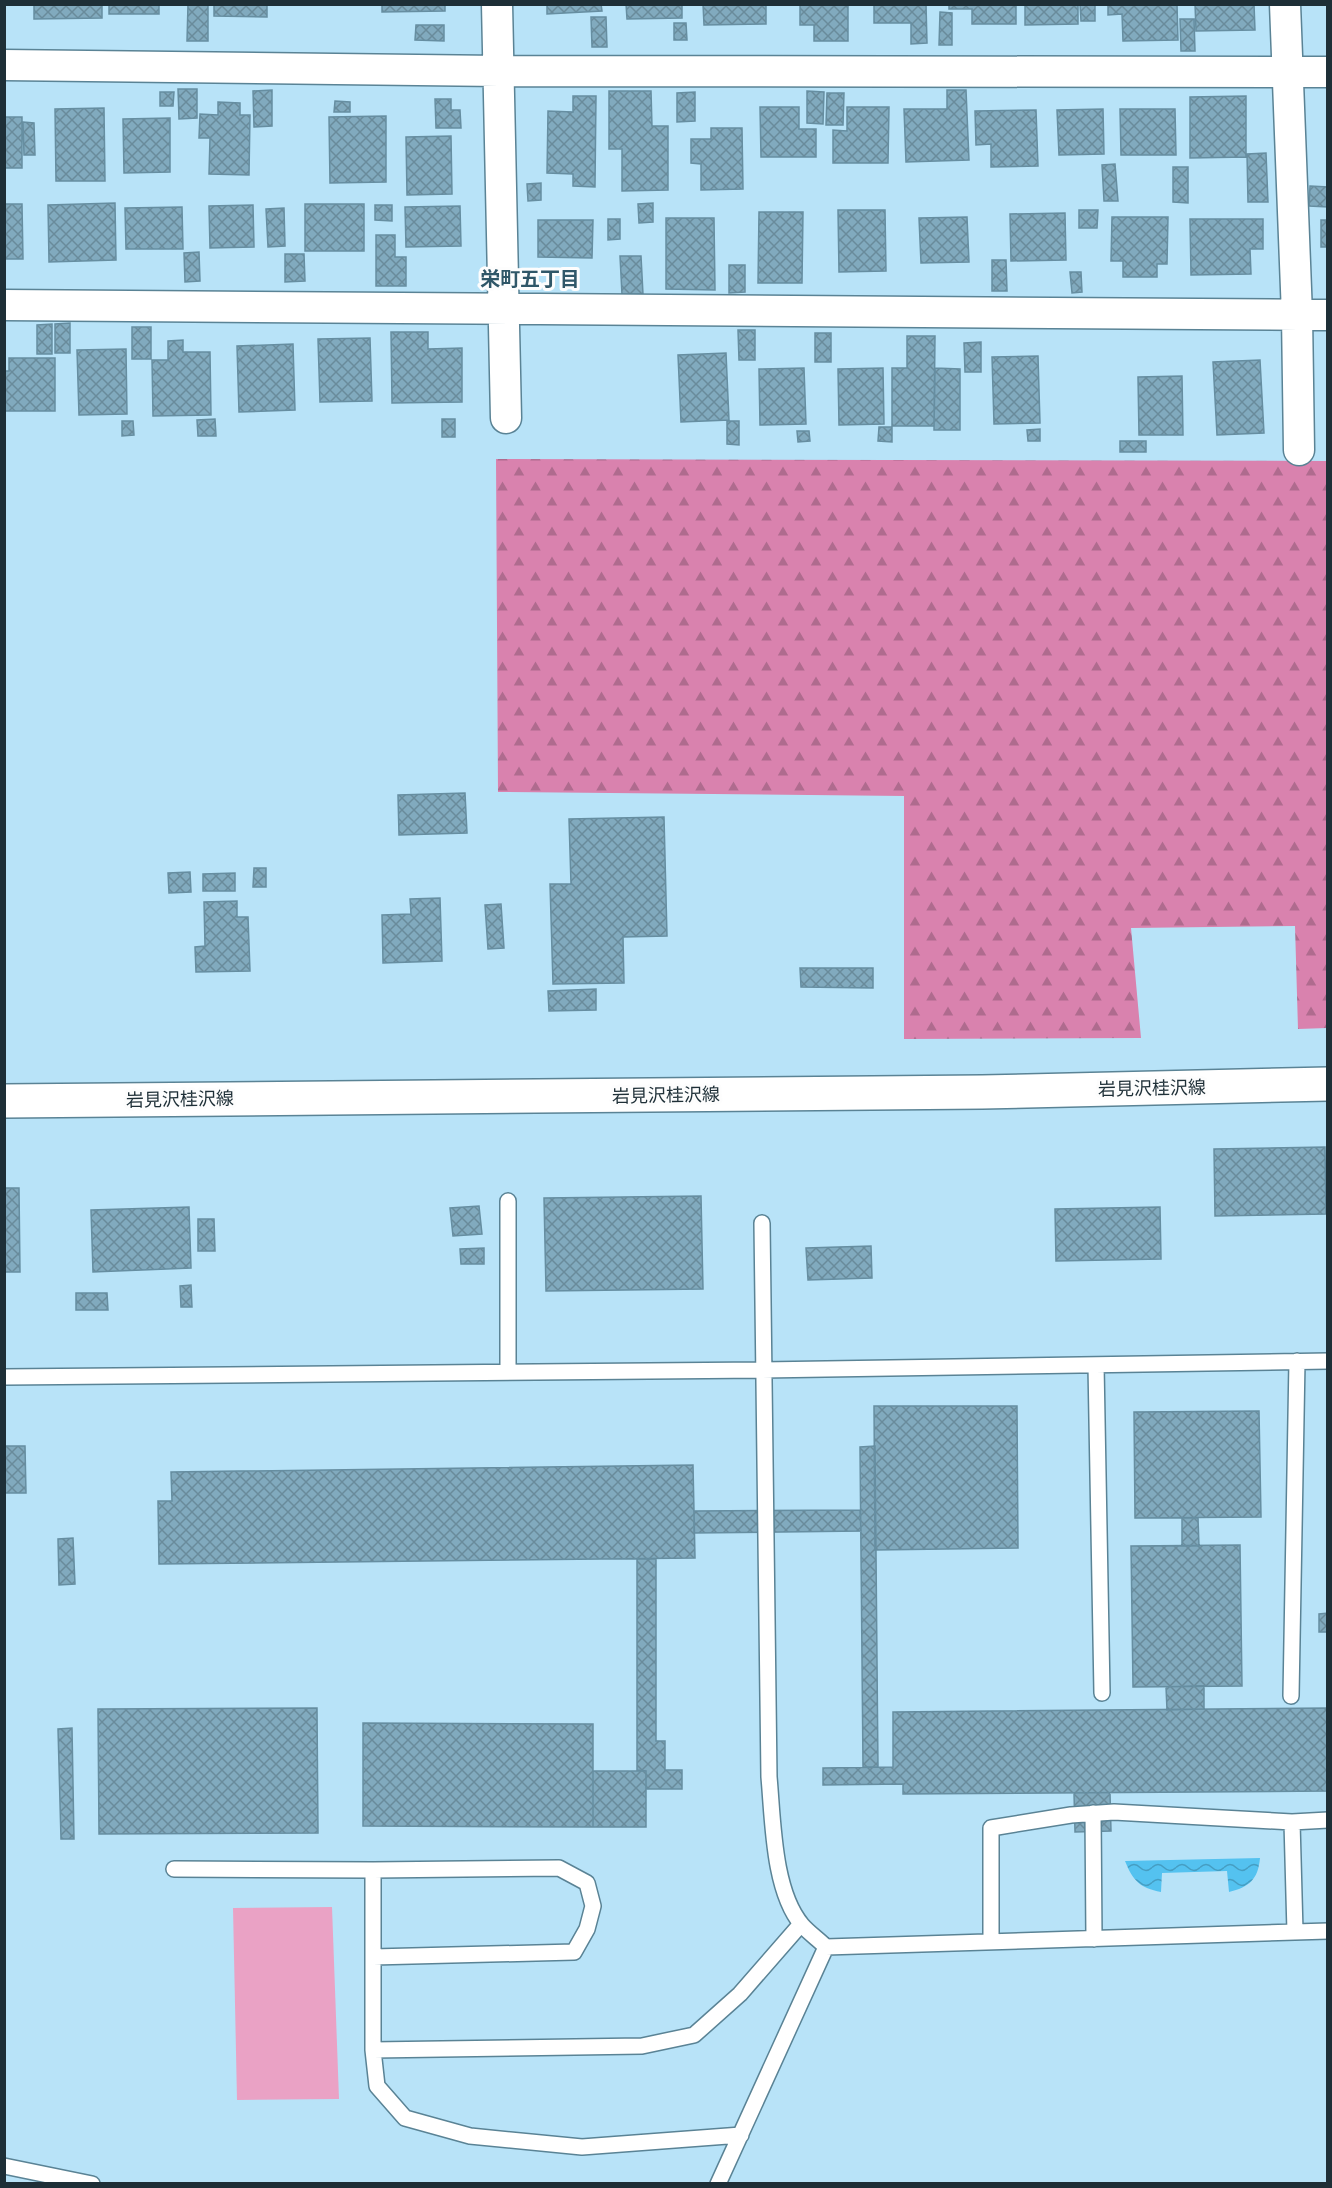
<svg xmlns="http://www.w3.org/2000/svg" width="1332" height="2188" viewBox="0 0 1332 2188" font-family="Poppins,'Noto Sans JP',sans-serif">
<style>
.forest{fill:url(#forest-firs)}
.pitch{fill:#eaa2c5}
.water{fill:url(#water-waves)}
.building{fill:url(#building-cross-hatch);stroke:#668ea1;stroke-width:1.5}
.lines{fill:none;stroke-linecap:round;stroke-linejoin:round}
.lane-casing{stroke:#5a8395;stroke-width:18}
.street-casing{stroke:#5a8395;stroke-width:33}
.secondary-casing{stroke:#5a8395;stroke-width:36}
.lane{stroke:#fff;stroke-width:15}
.street{stroke:#fff;stroke-width:30}
.secondary{stroke:#fff;stroke-width:33}
.labels{text-anchor:middle;dominant-baseline:central;stroke-width:6;stroke-linejoin:round;paint-order:stroke}
.street-label{font-size:18px;fill:#1e2f37;stroke:#fdfdfd}
.neighbourhood-label{font-size:20px;font-weight:bold;fill:#305768;stroke:#fdfdfd}
</style>
<defs>
<pattern id="forest-firs" width="22" height="20" patternUnits="userSpaceOnUse" patternTransform="scale(1.5)"><rect width="22" height="20" fill="#d982ae"/><path d="M5 1l3.5 6h-7zM16 11l3.5 6h-7z" fill="#af6b8e"/></pattern>
<pattern id="water-waves" width="16" height="10" patternUnits="userSpaceOnUse" patternTransform="scale(1.5)"><rect width="16" height="10" fill="#54c2f0"/><path d="M0 5q4-4 8 0t8 0" fill="none" stroke="#459ec3"/></pattern>
<pattern id="building-cross-hatch" width="8" height="8" patternUnits="userSpaceOnUse" patternTransform="scale(1.5)"><rect width="8" height="8" fill="#81aabe"/><path d="M0 0l8 8M0 8l8-8" fill="none" stroke="#698b9b"/></pattern>
</defs>
<rect width="100%" height="100%" fill="#b8e3f8"/>
<path class="forest" d="M 496,459 L 1327,461 L 1327,1028 L 1298,1029 L 1295,926 L 1131,928 L 1141,1038 L 904,1039 L 904,796 L 498,792 Z"/>
<path class="pitch" d="M 332,1907 L 339,2099 L 237,2100 L 233,1908 Z"/>
<path class="water" d="M 1260,1858 C 1258,1880 1249,1887 1229,1892 L 1227,1871 L 1162,1873 L 1161,1892 C 1140,1888 1133,1881 1125,1861 Z"/>
<path class="building" d="M 34,4 L 102,4 L 102,18 L 34,19 Z
M 109,4 L 159,4 L 159,14 L 109,14 Z
M 188,4 L 208,4 L 208,41 L 187,41 Z
M 214,4 L 267,4 L 267,17 L 214,16 Z
M 382,4 L 445,4 L 445,11 L 382,12 Z
M 547,4 L 601,4 L 602,11 L 547,14 Z
M 626,4 L 682,4 L 682,18 L 627,19 Z
M 703,4 L 766,4 L 766,24 L 704,25 Z
M 800,4 L 848,4 L 848,41 L 814,41 L 814,25 L 800,25 Z
M 874,4 L 926,4 L 927,43 L 911,44 L 911,23 L 874,23 Z
M 949,4 L 1016,4 L 1016,24 L 972,24 L 972,9 L 949,9 Z
M 1025,4 L 1078,4 L 1078,24 L 1025,25 Z
M 1080,4 L 1095,4 L 1095,21 L 1081,21 Z
M 1108,4 L 1177,4 L 1178,40 L 1123,41 L 1122,14 L 1108,15 Z
M 1195,4 L 1254,4 L 1255,30 L 1196,31 Z
M 940,12 L 952,13 L 952,45 L 939,45 Z
M 591,17 L 606,17 L 607,47 L 592,47 Z
M 1180,19 L 1194,19 L 1195,51 L 1181,51 Z
M 674,23 L 686,23 L 687,40 L 674,40 Z
M 416,25 L 444,25 L 444,41 L 415,40 Z
M 178,89 L 197,89 L 197,118 L 179,119 Z
M 272,90 L 272,126 L 254,127 L 253,91 Z
M 947,90 L 966,90 L 969,160 L 906,162 L 904,109 L 947,109 Z
M 609,91 L 651,91 L 652,126 L 668,126 L 668,190 L 622,191 L 622,149 L 609,149 Z
M 807,91 L 824,92 L 823,124 L 807,123 Z
M 160,92 L 174,92 L 173,106 L 160,106 Z
M 695,92 L 695,121 L 677,122 L 677,93 Z
M 827,93 L 844,93 L 843,125 L 826,125 Z
M 573,96 L 596,96 L 595,187 L 573,186 L 573,174 L 547,173 L 548,111 L 573,112 Z
M 1246,96 L 1246,157 L 1190,158 L 1190,97 Z
M 435,99 L 451,99 L 451,110 L 460,110 L 461,128 L 436,128 Z
M 335,101 L 350,102 L 350,112 L 334,112 Z
M 218,102 L 240,103 L 240,115 L 250,115 L 249,175 L 209,174 L 210,138 L 199,138 L 200,114 L 218,115 Z
M 760,107 L 799,107 L 799,129 L 816,129 L 816,157 L 761,157 Z
M 847,107 L 889,107 L 888,163 L 833,163 L 833,130 L 847,131 Z
M 104,108 L 105,181 L 56,181 L 55,109 Z
M 1103,109 L 1104,154 L 1059,155 L 1057,110 Z
M 1120,109 L 1175,109 L 1176,155 L 1121,155 Z
M 1036,110 L 1038,166 L 991,167 L 991,144 L 976,145 L 975,111 Z
M 386,116 L 386,182 L 330,183 L 329,117 Z
M 4,117 L 22,117 L 22,168 L 4,168 Z
M 170,118 L 170,172 L 124,173 L 123,119 Z
M 23,122 L 34,123 L 35,155 L 24,155 Z
M 711,128 L 742,128 L 743,189 L 701,190 L 701,164 L 691,163 L 691,139 L 711,139 Z
M 451,136 L 452,194 L 407,195 L 406,137 Z
M 1266,153 L 1268,202 L 1248,202 L 1247,154 Z
M 1115,164 L 1118,201 L 1104,201 L 1102,165 Z
M 1173,167 L 1188,167 L 1188,203 L 1173,202 Z
M 541,183 L 541,200 L 528,201 L 527,184 Z
M 1310,186 L 1328,187 L 1328,207 L 1309,206 Z
M 115,203 L 116,260 L 49,262 L 48,205 Z
M 653,203 L 653,222 L 639,223 L 638,204 Z
M 4,204 L 22,204 L 23,259 L 4,259 Z
M 305,204 L 364,204 L 364,251 L 305,251 Z
M 253,205 L 254,247 L 210,248 L 209,206 Z
M 375,205 L 392,205 L 392,221 L 375,220 Z
M 460,206 L 461,246 L 406,247 L 405,207 Z
M 182,207 L 183,249 L 126,249 L 125,208 Z
M 284,208 L 285,246 L 268,247 L 266,209 Z
M 838,210 L 885,210 L 886,271 L 839,272 Z
M 1079,210 L 1098,210 L 1097,228 L 1079,228 Z
M 759,212 L 803,212 L 802,283 L 758,283 Z
M 1065,213 L 1066,260 L 1011,261 L 1010,214 Z
M 967,217 L 969,262 L 921,263 L 919,218 Z
M 1112,217 L 1168,217 L 1167,264 L 1157,264 L 1157,277 L 1123,277 L 1123,261 L 1111,261 Z
M 666,218 L 714,218 L 715,290 L 666,289 Z
M 608,219 L 620,219 L 620,239 L 608,240 Z
M 1190,219 L 1263,219 L 1263,249 L 1250,249 L 1251,274 L 1191,275 Z
M 538,220 L 593,220 L 592,258 L 538,257 Z
M 1321,220 L 1328,220 L 1328,247 L 1321,247 Z
M 376,235 L 395,235 L 395,257 L 406,257 L 406,286 L 376,286 Z
M 199,252 L 200,281 L 185,282 L 184,253 Z
M 285,254 L 304,254 L 305,281 L 285,282 Z
M 620,256 L 641,256 L 643,294 L 622,295 Z
M 992,260 L 1006,260 L 1007,291 L 992,291 Z
M 729,265 L 745,265 L 745,292 L 729,293 Z
M 1070,272 L 1081,272 L 1082,292 L 1072,293 Z
M 70,323 L 70,353 L 55,353 L 55,324 Z
M 52,324 L 52,354 L 37,354 L 37,325 Z
M 132,327 L 151,327 L 151,359 L 132,359 Z
M 738,330 L 755,330 L 755,360 L 739,360 Z
M 391,332 L 428,332 L 428,349 L 462,348 L 462,402 L 392,403 Z
M 815,333 L 831,333 L 831,362 L 815,362 Z
M 907,336 L 935,336 L 934,426 L 892,426 L 892,368 L 907,368 Z
M 370,338 L 372,401 L 320,402 L 318,339 Z
M 183,340 L 183,352 L 210,352 L 211,415 L 153,416 L 152,360 L 168,360 L 168,341 Z
M 981,342 L 981,372 L 965,372 L 964,343 Z
M 293,344 L 295,410 L 239,412 L 237,346 Z
M 126,349 L 127,414 L 79,415 L 77,350 Z
M 726,353 L 729,420 L 681,422 L 678,355 Z
M 1038,356 L 1040,423 L 994,424 L 992,357 Z
M 9,358 L 55,358 L 55,411 L 4,411 L 4,371 L 9,371 Z
M 1260,360 L 1264,433 L 1217,435 L 1213,362 Z
M 804,368 L 806,424 L 760,425 L 759,369 Z
M 883,368 L 884,424 L 839,425 L 838,369 Z
M 935,368 L 960,369 L 960,430 L 934,430 Z
M 1182,376 L 1183,435 L 1139,435 L 1138,377 Z
M 215,419 L 216,436 L 198,436 L 197,420 Z
M 442,419 L 455,419 L 455,437 L 442,437 Z
M 122,421 L 133,421 L 134,435 L 122,436 Z
M 727,421 L 739,421 L 739,445 L 727,444 Z
M 879,427 L 892,427 L 892,442 L 878,441 Z
M 1040,429 L 1040,441 L 1028,441 L 1027,430 Z
M 797,431 L 809,431 L 810,441 L 798,442 Z
M 1120,441 L 1146,441 L 1146,452 L 1120,452 Z
M 465,793 L 467,833 L 399,835 L 398,795 Z
M 664,817 L 667,936 L 623,937 L 624,983 L 553,984 L 550,884 L 571,884 L 569,819 Z
M 254,868 L 266,868 L 266,887 L 253,887 Z
M 190,872 L 191,892 L 169,893 L 168,873 Z
M 235,873 L 235,891 L 203,891 L 203,874 Z
M 440,898 L 442,961 L 383,963 L 382,915 L 411,914 L 410,899 Z
M 237,901 L 237,917 L 248,917 L 250,971 L 196,972 L 195,947 L 205,946 L 204,902 Z
M 501,904 L 504,948 L 488,949 L 485,905 Z
M 800,968 L 873,968 L 873,988 L 801,987 Z
M 596,989 L 596,1010 L 549,1011 L 548,991 Z
M 1325,1147 L 1326,1214 L 1215,1216 L 1214,1149 Z
M 4,1188 L 19,1188 L 20,1272 L 4,1272 Z
M 701,1196 L 703,1289 L 546,1291 L 544,1198 Z
M 479,1206 L 482,1234 L 453,1236 L 450,1208 Z
M 189,1207 L 191,1268 L 93,1272 L 91,1210 Z
M 1160,1207 L 1161,1259 L 1056,1261 L 1055,1209 Z
M 198,1219 L 214,1219 L 215,1251 L 198,1251 Z
M 871,1246 L 872,1278 L 808,1280 L 806,1248 Z
M 484,1248 L 484,1264 L 461,1264 L 460,1249 Z
M 191,1285 L 192,1307 L 181,1307 L 180,1286 Z
M 76,1293 L 107,1293 L 108,1310 L 76,1310 Z
M 874,1406 L 1017,1406 L 1018,1548 L 875,1550 Z
M 1259,1411 L 1261,1517 L 1135,1518 L 1134,1412 Z
M 4,1446 L 25,1446 L 26,1493 L 4,1493 Z
M 875,1446 L 878,1767 L 863,1767 L 860,1447 Z
M 693,1465 L 695,1558 L 159,1564 L 158,1501 L 172,1501 L 171,1472 Z
M 860,1510 L 861,1531 L 694,1533 L 694,1511 Z
M 1182,1518 L 1198,1518 L 1199,1546 L 1182,1546 Z
M 73,1538 L 75,1584 L 59,1585 L 58,1539 Z
M 1240,1545 L 1242,1686 L 1133,1687 L 1131,1546 Z
M 637,1559 L 656,1559 L 656,1741 L 665,1741 L 665,1770 L 682,1770 L 682,1789 L 646,1789 L 646,1771 L 637,1770 Z
M 1328,1613 L 1328,1632 L 1319,1632 L 1319,1614 Z
M 1204,1686 L 1204,1709 L 1167,1710 L 1166,1687 Z
M 317,1708 L 318,1833 L 99,1834 L 98,1709 Z
M 1328,1708 L 1328,1791 L 903,1794 L 903,1784 L 823,1785 L 823,1768 L 893,1767 L 893,1712 Z
M 363,1723 L 593,1724 L 593,1827 L 363,1826 Z
M 72,1728 L 74,1839 L 61,1839 L 58,1729 Z
M 593,1771 L 646,1771 L 646,1827 L 593,1827 Z
M 1074,1793 L 1110,1793 L 1111,1831 L 1075,1832 Z"/>
<g class="lines">
<g class="lane-casing">
<path id="lane" d="M 762,1223 L 769,1777 C 773,1820 773,1891 802,1925 C 809,1933 818,1939 826,1947 L 1328,1931
M 1096,1365 L 1102,1693
M 508,1372 L 508,1201
M 4,1377 L 762,1370 L 1328,1361
M 1291,1696 L 1297,1361
M 1093,1813 L 1094,1939
M 1292,1822 L 1295,1932
M 174,1869 L 373,1870 L 559,1868 L 587,1883 L 593,1906 L 587,1929 L 574,1952 L 373,1957
M 373,1870 L 373,2050 L 377,2086 L 405,2118 L 470,2136 L 582,2147 L 741,2135
M 991,1942 L 991,1828 L 1071,1815 L 1114,1812 L 1292,1822 L 1328,1820
M 373,2050 L 642,2046 L 694,2035 L 740,1994 L 801,1924
M 4,2166 L 92,2184
M 718,2184 L 826,1947"/>
</g>
<g class="street-casing">
<path id="street" d="M 497,4 L 506,418
M 1285,4 L 1297,315 L 1299,450
M 4,65 L 499,71 L 1328,72
M 4,305 L 1328,315"/>
</g>
<g class="secondary-casing">
<path id="secondary" d="M 4,1101 L 982,1092 L 1328,1084"/>
</g>
<use href="#lane" class="lane"/>
<use href="#street" class="street"/>
<use href="#secondary" class="secondary"/>
</g>
<g class="labels">
<g class="street-label">
<text transform="translate(1152 1088) rotate(-1)">岩見沢桂沢線</text>
<text transform="translate(666 1095) rotate(-1)">岩見沢桂沢線</text>
<text transform="translate(180 1099) rotate(-1)">岩見沢桂沢線</text>
</g>
<g class="neighbourhood-label">
<text x="530" y="279">栄町五丁目</text>
</g>
</g>
<rect width="1332" height="2188" fill="none" stroke="#1e2f37" stroke-width="12"/>
</svg>
